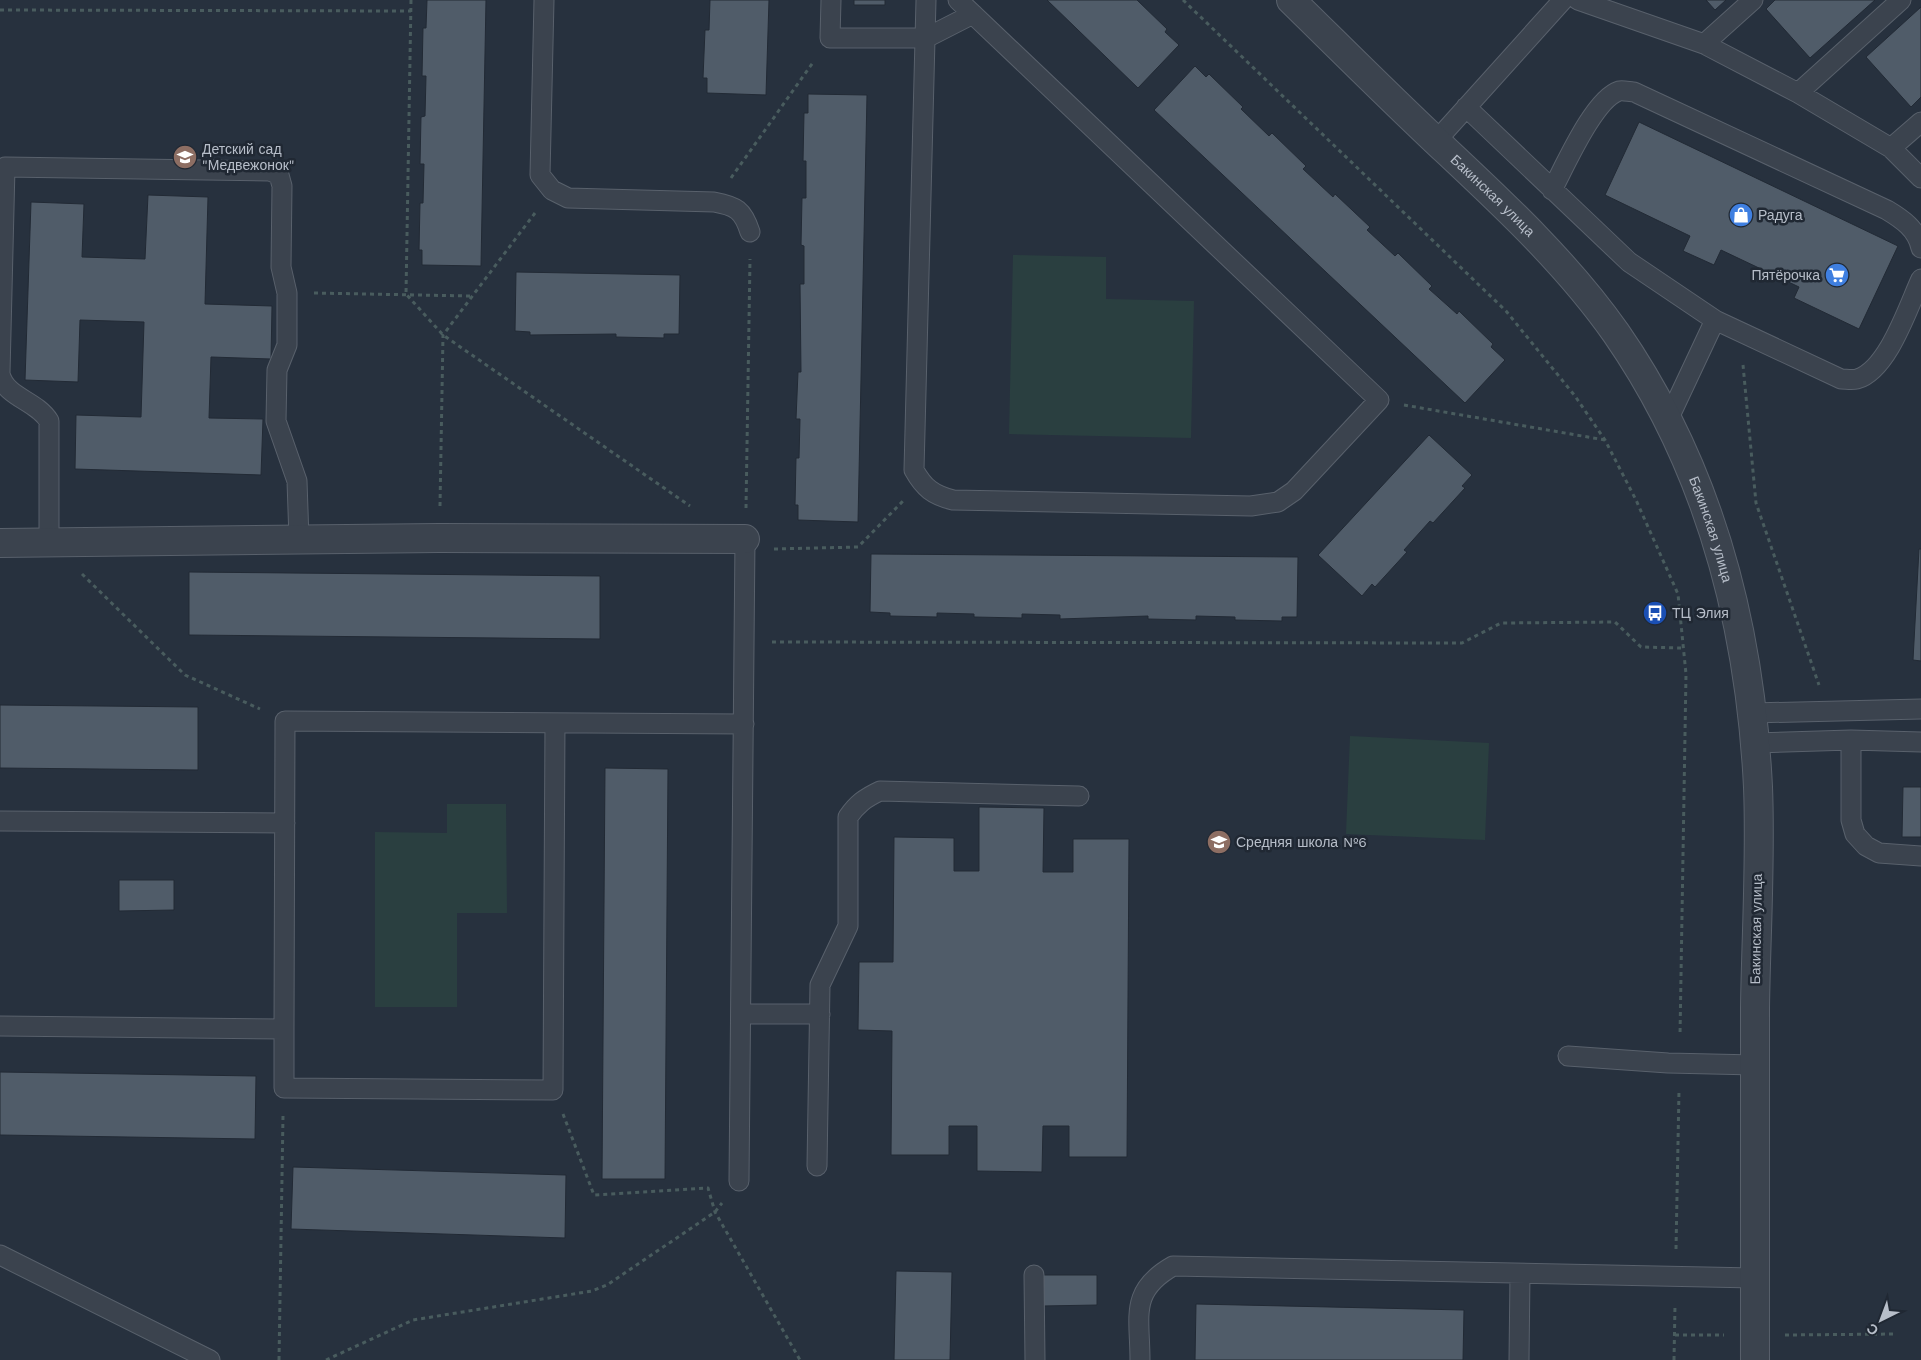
<svg xmlns="http://www.w3.org/2000/svg" width="1921" height="1360" viewBox="0 0 1921 1360" font-family="'Work Sans',sans-serif">
<style>
.green{fill:#2a3f40}
.building{fill:#505c69;stroke:#222a35}
.lines{fill:none;stroke-linecap:round;stroke-linejoin:round}
.service-casing{stroke:#59616c;stroke-width:21}
.minor-casing{stroke:#59616c;stroke-width:30}
.tertiary-casing{stroke:#59616c;stroke-width:30}
.path{stroke:#495c5e;stroke-width:3;stroke-dasharray:4 4;stroke-linecap:butt}
.service{stroke:#3b434e;stroke-width:19}
.minor{stroke:#3b434e;stroke-width:28}
.tertiary{stroke:#3b434e;stroke-width:28}
.labels{text-anchor:middle;dominant-baseline:central;stroke-width:5;stroke-linejoin:round;paint-order:stroke}
.poi-label{font-size:14px;fill:#b7bec9;stroke:#202833;text-anchor:start}
.street-label{font-size:14px;fill:#b7bec9;stroke:#202833}
</style>
<rect width="100%" height="100%" fill="#27313e"/>
<path class="green" d="M 1013,255 L 1106,257 L 1106,299 L 1194,301 L 1191,438 L 1009,434 Z
M 1350,736 L 1489,743 L 1485,840 L 1346,834 Z
M 447,804 L 506,804 L 507,913 L 457,913 L 457,1007 L 375,1007 L 375,832 L 447,833 Z"/>
<path class="building" d="M 427,0 L 486,0 L 481,266 L 422,265 L 422,250 L 419,250 L 420,203 L 423,203 L 424,164 L 420,164 L 421,117 L 425,116 L 426,76 L 422,76 L 423,28 L 426,28 Z
M 710,0 L 769,0 L 766,95 L 707,93 L 707,78 L 703,78 L 705,30 L 709,30 Z
M 854,0 L 885,0 L 885,5 L 854,5 Z
M 1047,0 L 1137,0 L 1167,29 L 1165,32 L 1179,45 L 1138,88 Z
M 1706,0 L 1726,0 L 1715,10 Z
M 1775,0 L 1875,0 L 1810,58 L 1766,9 Z
M 1921,7 L 1921,97 L 1911,107 L 1866,57 Z
M 1195,66 L 1206,77 L 1209,74 L 1243,107 L 1241,109 L 1269,136 L 1272,133 L 1306,166 L 1303,169 L 1333,197 L 1335,194 L 1370,227 L 1367,230 L 1395,256 L 1398,253 L 1432,286 L 1429,289 L 1457,314 L 1459,311 L 1493,344 L 1491,347 L 1505,360 L 1465,403 L 1154,110 Z
M 808,94 L 867,95 L 858,522 L 798,520 L 798,505 L 795,505 L 796,458 L 799,458 L 800,419 L 796,419 L 798,372 L 801,372 L 800,284 L 804,284 L 804,246 L 801,245 L 802,198 L 806,198 L 806,161 L 803,161 L 804,113 L 808,113 Z
M 1639,122 L 1898,246 L 1859,329 L 1794,298 L 1799,287 L 1721,250 L 1714,265 L 1683,251 L 1690,236 L 1605,195 Z
M 148,195 L 208,197 L 205,304 L 272,306 L 271,359 L 211,357 L 209,418 L 263,419 L 261,475 L 75,469 L 76,415 L 141,417 L 144,322 L 80,320 L 78,382 L 25,380 L 31,202 L 84,204 L 82,257 L 145,259 Z
M 516,272 L 680,275 L 679,334 L 664,334 L 664,338 L 616,337 L 616,334 L 530,335 L 530,332 L 515,331 Z
M 1429,435 L 1472,475 L 1462,486 L 1465,488 L 1433,523 L 1430,521 L 1404,550 L 1407,552 L 1375,587 L 1372,584 L 1362,596 L 1318,555 Z
M 1919,549 L 1921,549 L 1921,661 L 1913,660 Z
M 871,554 L 1298,557 L 1297,617 L 1282,617 L 1282,621 L 1235,620 L 1235,617 L 1196,616 L 1196,620 L 1148,619 L 1148,616 L 1060,619 L 1060,615 L 1022,614 L 1022,618 L 974,617 L 974,614 L 937,613 L 937,617 L 890,616 L 890,613 L 870,612 Z
M 189,572 L 600,576 L 600,639 L 189,635 Z
M 0,705 L 198,707 L 198,770 L 0,768 Z
M 605,768 L 668,769 L 665,1179 L 602,1179 Z
M 1903,787 L 1921,787 L 1921,837 L 1902,837 Z
M 979,807 L 1044,808 L 1043,872 L 1073,872 L 1073,839 L 1129,839 L 1127,1157 L 1069,1157 L 1069,1126 L 1043,1126 L 1042,1172 L 977,1171 L 977,1126 L 949,1126 L 949,1155 L 891,1155 L 892,1031 L 858,1030 L 859,962 L 893,962 L 894,837 L 954,838 L 954,871 L 979,871 Z
M 119,880 L 174,880 L 174,910 L 119,911 Z
M 0,1072 L 256,1076 L 255,1139 L 0,1135 Z
M 293,1167 L 566,1175 L 565,1238 L 291,1229 Z
M 896,1271 L 952,1272 L 950,1360 L 894,1360 Z
M 1043,1275 L 1097,1275 L 1097,1305 L 1043,1306 Z
M 1196,1304 L 1464,1310 L 1463,1360 L 1195,1360 Z"/>
<g class="lines">
<g class="service-casing">
<path id="service" d="M 544,0 L 540,175 L 552,190 L 568,198 L 714,202 C 736,206 743,210 750,232
M 831,0 L 830,38 L 926,38 L 973,14
M 926,0 L 914,470 C 924,488 933,495 953,500 L 1251,506 L 1278,502 L 1294,491 L 1379,400 L 958,0
M 1578,0 L 1704,44 L 1798,93 L 1891,148 L 1921,178
M 1704,44 L 1753,0
M 1798,93 L 1901,0
M 1466,107 L 1629,262 L 1715,320 L 1668,420
M 1436,141 L 1563,0
M 1891,148 L 1921,122
M 1552,190 C 1565,166 1594,99 1619,91 C 1623,90 1630,92 1634,92 L 1887,210 C 1902,219 1917,229 1921,248
M 1715,320 L 1841,379 C 1846,379 1852,380 1857,379 C 1888,370 1908,307 1921,279
M 0,373 L 5,167 L 270,171 L 279,175 L 282,186 L 281,267 L 287,293 L 287,345 L 277,370 L 276,421 L 297,481 L 299,539
M 0,374 C 6,398 36,400 49,421 L 49,542
M 1752,713 L 1921,709
M 1851,740 L 1851,820 L 1855,834 L 1866,846 L 1879,853 L 1921,856
M 1755,743 L 1851,740 L 1921,742
M 0,821 L 285,823
M 741,1014 L 820,1014
M 0,1026 L 284,1029 L 285,721 L 744,724
M 284,1029 L 284,1088 L 553,1090 L 555,723
M 1568,1056 L 1668,1063 L 1755,1065
M 817,1166 L 820,985 L 848,926 L 848,817 C 857,804 865,798 880,791 L 1079,796
M 739,1181 L 745,539
M 0,1255 L 210,1360
M 1034,1275 L 1035,1360
M 1140,1360 C 1140,1316 1129,1291 1173,1266 L 1754,1278
M 1519,1360 L 1520,1274"/>
</g>
<g class="minor-casing">
<path id="minor" d="M 0,543 L 439,538 L 745,539"/>
</g>
<g class="tertiary-casing">
<g id="tertiary">
<path id="s1" d="M 1291,0 C 1340,48 1389,97 1439,144 C 1502,203 1566,262 1616,333 C 1709,467 1750,626 1758,787 C 1761,860 1756,935 1755,1008 C 1754,1126 1754,1243 1755,1360"/>
</g>
</g>
<path class="path" d="M 411,0 L 406,294 L 443,335 L 690,506
M 1183,0 L 1506,311 L 1575,396 L 1605,440 L 1636,500 L 1678,594 L 1686,674 L 1680,1036
M 0,10 L 411,11
M 731,178 L 814,61
M 314,293 L 470,296
M 1743,365 L 1756,503 L 1819,685
M 1404,405 L 1605,440
M 440,506 L 443,335 L 535,213
M 746,508 L 750,259
M 774,549 L 858,547 L 903,501
M 82,574 L 185,675 L 260,709
M 772,642 L 1462,643 L 1501,623 L 1615,622 L 1641,647 L 1682,648
M 563,1114 L 594,1195 L 708,1188 L 715,1212 L 800,1360
M 1676,1249 L 1679,1090
M 1675,1335 L 1724,1335
M 1785,1335 L 1896,1334
M 279,1360 L 283,1116
M 326,1360 L 413,1320 L 592,1291 L 607,1285 L 715,1212 L 722,1203
M 1674,1360 L 1675,1305"/>
<use href="#service" class="service"/>
<use href="#minor" class="minor"/>
<use href="#tertiary" class="tertiary"/>
</g>
<defs>
<g id="school-disc" transform="scale(1.25)"><circle r="9.5" fill="#8d6e63" stroke="#202833"/><path d="M0-5L7-2L0 1L-7-2ZM-4 1L0 2.5L4 1V4Q0 6-4 4Z" fill="#fff"/></g>
<g id="shop-disc" transform="scale(1.25)"><circle r="9.5" fill="#3f7fe0" stroke="#202833"/><path d="M-5-2.5h2.3a2.7 3.5 0 0 1 5.4 0H5L5.5 6h-11ZM-1.5-2.5h3a1.5 2.3 0 0 0-3 0Z" fill="#fff"/></g>
<g id="supermarket-disc" transform="scale(1.25)"><circle r="9.5" fill="#3f7fe0" stroke="#202833"/><path d="M-6-5.5h2.5l.6 2H6L4.5 2H-2.5L-4.4-4H-6ZM-1.5 3.2a1.3 1.3 0 1 0 .1 0ZM3 3.2a1.3 1.3 0 1 0 .1 0Z" fill="#fff"/></g>
<g id="bus-disc" transform="scale(1.25)"><circle r="9.5" fill="#1a4fb4" stroke="#202833"/><path d="M-5-6H5V4H4V6H2V4H-2V6H-4V4H-5ZM-3.5-4V0h7V-4ZM-3.5 1.2v1.5H-2V1.2ZM2 1.2v1.5H3.5V1.2Z" fill="#fff"/></g>
</defs>
<g fill-rule="evenodd">
<use href="#school-disc" x="185" y="157"/>
<use href="#shop-disc" x="1741" y="215"/>
<use href="#supermarket-disc" x="1837" y="275"/>
<use href="#bus-disc" x="1655" y="613"/>
<use href="#school-disc" x="1219" y="842"/>
</g>
<g class="labels">
<g class="poi-label">
<text x="202" y="149">Детский сад<tspan x="202" dy="16">"Медвежонок"</tspan></text>
<text x="1758" y="215">Радуга</text>
<text x="1820" y="275" text-anchor="end">Пятёрочка</text>
<text x="1672" y="613">ТЦ Элия</text>
<text x="1236" y="842">Средняя школа №6</text>
</g>
<g class="street-label">
<text stroke="none"><textPath href="#s1" startOffset="281">Бакинская улица</textPath></text>
<text stroke="none"><textPath href="#s1" startOffset="685">Бакинская улица</textPath></text>
<text transform="translate(1756 929) rotate(-89)">Бакинская улица</text>
</g>
</g>
<g transform="translate(1881 1320) rotate(222)" stroke="#202833" stroke-width="4" paint-order="stroke">
<path d="M0-4L9 19L0 12L-9 19Z" fill="#b7bec9"/>
<text y="-8" font-size="14" font-weight="bold" text-anchor="middle" fill="#b7bec9">С</text>
</g>
</svg>
